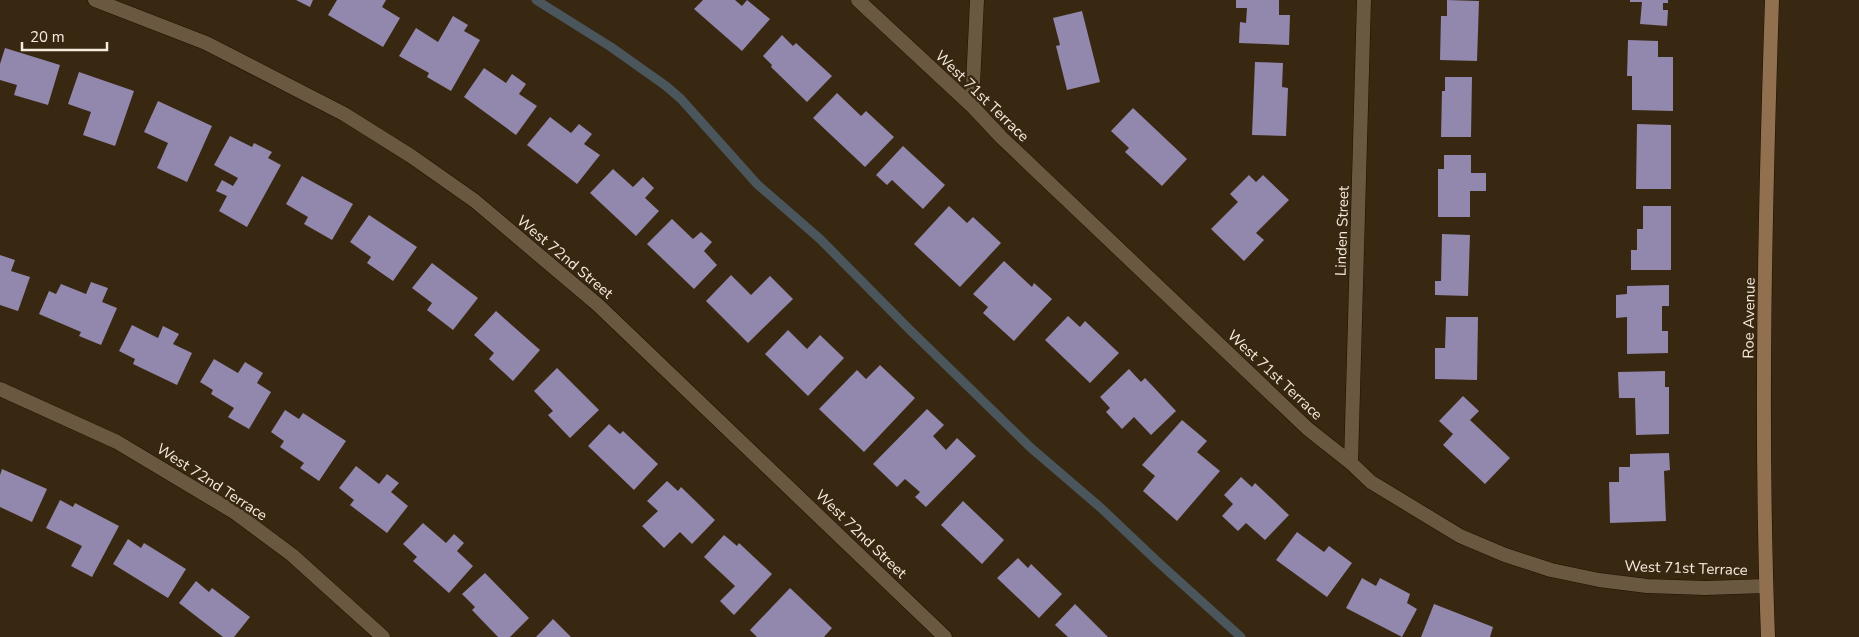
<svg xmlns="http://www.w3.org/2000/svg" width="1859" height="637" viewBox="0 0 1859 637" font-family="'Nunito Sans',sans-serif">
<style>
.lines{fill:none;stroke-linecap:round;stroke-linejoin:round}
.stream{stroke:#4a565c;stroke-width:9}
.building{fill:#9287ac}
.minor-casing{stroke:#1e1000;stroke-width:15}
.secondary-casing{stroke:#1e1000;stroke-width:15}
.minor{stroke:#6a5840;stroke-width:14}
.secondary{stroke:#91704f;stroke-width:14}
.labels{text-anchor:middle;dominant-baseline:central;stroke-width:5;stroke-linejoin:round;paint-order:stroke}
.street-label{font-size:15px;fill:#f6ebde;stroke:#382811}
</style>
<rect width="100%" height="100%" fill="#382811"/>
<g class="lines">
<path class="stream" d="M 536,0 L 611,47 L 666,86 L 681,99 L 757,184 L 820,239 L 910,330 L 1030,447 L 1101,508 L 1158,562 L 1241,637"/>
</g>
<path class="building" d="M 296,0 L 313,0 L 310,7 Z
M 337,0 L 386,0 L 382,7 L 400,18 L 383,47 L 328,15 Z
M 703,0 L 735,0 L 742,6 L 747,0 L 770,19 L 742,51 L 694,9 Z
M 1236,0 L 1279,0 L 1279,15 L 1290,15 L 1289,45 L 1239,43 L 1240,22 L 1246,23 L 1247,8 L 1236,8 Z
M 1447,0 L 1479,1 L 1477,61 L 1440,60 L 1441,16 L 1447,16 Z
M 1630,0 L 1668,0 L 1668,3 L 1663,3 L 1663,10 L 1668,10 L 1667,26 L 1640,24 L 1642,2 L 1630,2 Z
M 1082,11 L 1100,82 L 1067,90 L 1056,46 L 1060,45 L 1053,18 Z
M 453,16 L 468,25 L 464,31 L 480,40 L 451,91 L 427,77 L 429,73 L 399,56 L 416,28 L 438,42 Z
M 782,35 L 793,46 L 796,43 L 832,76 L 807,102 L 771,67 L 772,65 L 763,56 Z
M 1628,40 L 1658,41 L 1658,57 L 1673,57 L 1673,111 L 1632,110 L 1632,76 L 1627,76 Z
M 5,48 L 60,65 L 48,105 L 14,95 L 17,85 L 0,80 L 0,64 Z
M 1255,62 L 1283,63 L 1282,87 L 1288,88 L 1286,136 L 1252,135 Z
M 484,68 L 506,83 L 512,74 L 526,84 L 519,94 L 537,106 L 516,135 L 464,97 Z
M 79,72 L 134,91 L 115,146 L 83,135 L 91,112 L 68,104 Z
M 1445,77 L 1472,77 L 1471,137 L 1441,137 L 1442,91 L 1445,91 Z
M 837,93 L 861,116 L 866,111 L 894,137 L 865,167 L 813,118 Z
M 158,101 L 212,126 L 187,182 L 157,168 L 168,143 L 144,132 Z
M 1133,108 L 1187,159 L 1162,186 L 1125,152 L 1129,148 L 1111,131 Z
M 550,117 L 571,133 L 579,124 L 592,134 L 584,144 L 600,155 L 577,184 L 527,145 Z
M 1637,124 L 1671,125 L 1671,189 L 1636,189 Z
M 230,136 L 252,147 L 254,143 L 272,152 L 268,158 L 281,165 L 247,227 L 219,211 L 227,196 L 216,191 L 222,180 L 233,186 L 238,178 L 214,165 Z
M 903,146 L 945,185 L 923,209 L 892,180 L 887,185 L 876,175 Z
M 1444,155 L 1471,155 L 1471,173 L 1486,173 L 1486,191 L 1470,191 L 1470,217 L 1438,217 L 1438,169 L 1444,169 Z
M 613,169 L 633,187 L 643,177 L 654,188 L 645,198 L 659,211 L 636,236 L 590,193 Z
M 1249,175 L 1256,182 L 1263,175 L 1289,200 L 1256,233 L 1264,240 L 1244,261 L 1211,229 L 1238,202 L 1230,194 Z
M 302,176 L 353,204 L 332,240 L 304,224 L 308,217 L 286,204 Z
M 949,206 L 967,223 L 973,217 L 1001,243 L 960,287 L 914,244 Z
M 1643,206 L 1671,206 L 1671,270 L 1631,270 L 1631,250 L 1637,250 L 1637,229 L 1643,229 Z
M 369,215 L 417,247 L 393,281 L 367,263 L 371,257 L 350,242 Z
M 672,219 L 693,239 L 701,232 L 712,242 L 704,251 L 717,265 L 694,289 L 647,244 Z
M 1442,234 L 1470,235 L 1468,296 L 1435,295 L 1435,281 L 1441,281 Z
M 0,255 L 15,260 L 11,271 L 30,277 L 18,311 L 0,305 Z
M 1004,261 L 1032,287 L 1034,283 L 1052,299 L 1014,341 L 983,313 L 988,307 L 973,294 Z
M 432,263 L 478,298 L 453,330 L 427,310 L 432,303 L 412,288 Z
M 731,275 L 751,295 L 770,276 L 793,299 L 748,343 L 706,301 Z
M 91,282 L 108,288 L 102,302 L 117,308 L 101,345 L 79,336 L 81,332 L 39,314 L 49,291 L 56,294 L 61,284 L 86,294 Z
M 1669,285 L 1669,306 L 1662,306 L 1662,331 L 1668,331 L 1668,353 L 1627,354 L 1627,317 L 1616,318 L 1616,295 L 1627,294 L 1627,286 Z
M 496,311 L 540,350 L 513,381 L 489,359 L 494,353 L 474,335 Z
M 1068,316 L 1080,327 L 1085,321 L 1119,353 L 1090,383 L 1045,340 Z
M 1446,317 L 1478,317 L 1477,380 L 1435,379 L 1435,348 L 1445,348 Z
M 132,325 L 158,338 L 163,326 L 179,334 L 173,344 L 192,353 L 177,385 L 133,364 L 135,359 L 119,351 Z
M 788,330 L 807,349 L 820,335 L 844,358 L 808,396 L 765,354 Z
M 214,359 L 238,373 L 245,362 L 263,373 L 257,383 L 271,392 L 249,429 L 228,417 L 234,408 L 211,394 L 213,390 L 200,382 Z
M 880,365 L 915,398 L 864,452 L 819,409 L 857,370 L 866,379 Z
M 557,368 L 599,410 L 570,438 L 548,415 L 553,411 L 534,391 Z
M 1129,369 L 1141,382 L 1145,378 L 1176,411 L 1151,435 L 1134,417 L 1122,429 L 1106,412 L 1110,408 L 1100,397 Z
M 1665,371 L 1665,387 L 1669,387 L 1669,434 L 1636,435 L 1635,398 L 1619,398 L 1618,372 Z
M 1463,396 L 1479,411 L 1470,420 L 1510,458 L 1485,484 L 1443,445 L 1453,434 L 1439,421 Z
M 927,409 L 944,425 L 933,436 L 946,450 L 957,438 L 976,456 L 926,507 L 915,497 L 920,492 L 905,479 L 897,487 L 873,464 Z
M 285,410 L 299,419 L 303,413 L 346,441 L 319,481 L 300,468 L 304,463 L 280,447 L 284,441 L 271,432 Z
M 1182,420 L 1207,441 L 1197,452 L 1220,471 L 1177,521 L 1143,491 L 1155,476 L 1142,465 Z
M 609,424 L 620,434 L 623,431 L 658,464 L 634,490 L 588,446 Z
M 1669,453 L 1670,470 L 1664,471 L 1666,521 L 1610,523 L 1609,482 L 1619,482 L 1619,467 L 1630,467 L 1630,454 Z
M 356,466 L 379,484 L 387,474 L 399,483 L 391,492 L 408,506 L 387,533 L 350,505 L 354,500 L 339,488 Z
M 2,469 L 47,489 L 32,522 L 0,507 L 0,475 Z
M 1241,477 L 1252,487 L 1255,483 L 1289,515 L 1265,540 L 1246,523 L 1238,531 L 1222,516 L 1233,504 L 1224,495 Z
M 667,481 L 678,491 L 681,487 L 715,520 L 692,544 L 680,532 L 664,548 L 642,526 L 658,511 L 647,501 Z
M 60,500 L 73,507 L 75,503 L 119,526 L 92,577 L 71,566 L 82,546 L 46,528 Z
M 963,501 L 1004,540 L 982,564 L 941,525 Z
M 423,523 L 446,543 L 454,534 L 464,543 L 457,551 L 473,566 L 449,593 L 413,561 L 417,557 L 403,544 Z
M 1297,532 L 1324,552 L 1329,546 L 1352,563 L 1327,597 L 1276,560 Z
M 724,535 L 737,546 L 739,543 L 772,574 L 734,615 L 720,601 L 735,586 L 704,557 Z
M 128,539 L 141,548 L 144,543 L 186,569 L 168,598 L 113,564 Z
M 1018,558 L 1028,568 L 1031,564 L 1062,594 L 1039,618 L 997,578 Z
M 485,573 L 529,618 L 510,637 L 498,637 L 472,610 L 475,607 L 462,594 Z
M 1362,578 L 1376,586 L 1380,578 L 1410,594 L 1407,603 L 1417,609 L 1402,637 L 1346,608 Z
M 196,581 L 209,592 L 212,588 L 250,617 L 234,637 L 223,637 L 179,603 Z
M 790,588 L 832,628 L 824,637 L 757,637 L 750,630 Z
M 1075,604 L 1108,637 L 1068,637 L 1055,625 Z
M 1434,604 L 1493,627 L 1490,637 L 1421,637 Z
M 553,619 L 571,637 L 536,637 Z"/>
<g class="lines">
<g class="minor-casing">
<path id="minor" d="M 95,0 L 206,43 L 344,114 L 411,156 L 475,201 L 598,305 L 945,637
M 858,0 L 972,106 L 1001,137 L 1308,429 L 1351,463 L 1371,482 L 1460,536 L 1505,555 L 1551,570 L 1599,580 L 1647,586 L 1705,588 L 1766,586
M 972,106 L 977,0
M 0,389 L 117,442 L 234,512 L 292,555 L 383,637
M 1351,463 L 1364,0"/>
</g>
<g class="secondary-casing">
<path id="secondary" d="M 1768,637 C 1760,425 1765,212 1772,0"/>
</g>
<use href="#minor" class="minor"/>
<use href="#secondary" class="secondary"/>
</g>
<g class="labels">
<g class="street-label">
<text transform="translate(982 96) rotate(44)">West 71st Terrace</text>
<text transform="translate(1342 231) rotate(-88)">Linden Street</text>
<text transform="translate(565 257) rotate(40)">West 72nd Street</text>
<text transform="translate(1749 318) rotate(-89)">Roe Avenue</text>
<text transform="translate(1275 375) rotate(43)">West 71st Terrace</text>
<text transform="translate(212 482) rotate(33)">West 72nd Terrace</text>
<text transform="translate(861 534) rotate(44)">West 72nd Street</text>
<text transform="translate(1686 568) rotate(2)">West 71st Terrace</text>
</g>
</g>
<path d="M22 42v8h85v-8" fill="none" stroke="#f6ebde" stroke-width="2.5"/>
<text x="30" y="42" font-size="15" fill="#f6ebde" stroke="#382811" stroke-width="4" paint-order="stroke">20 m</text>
</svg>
